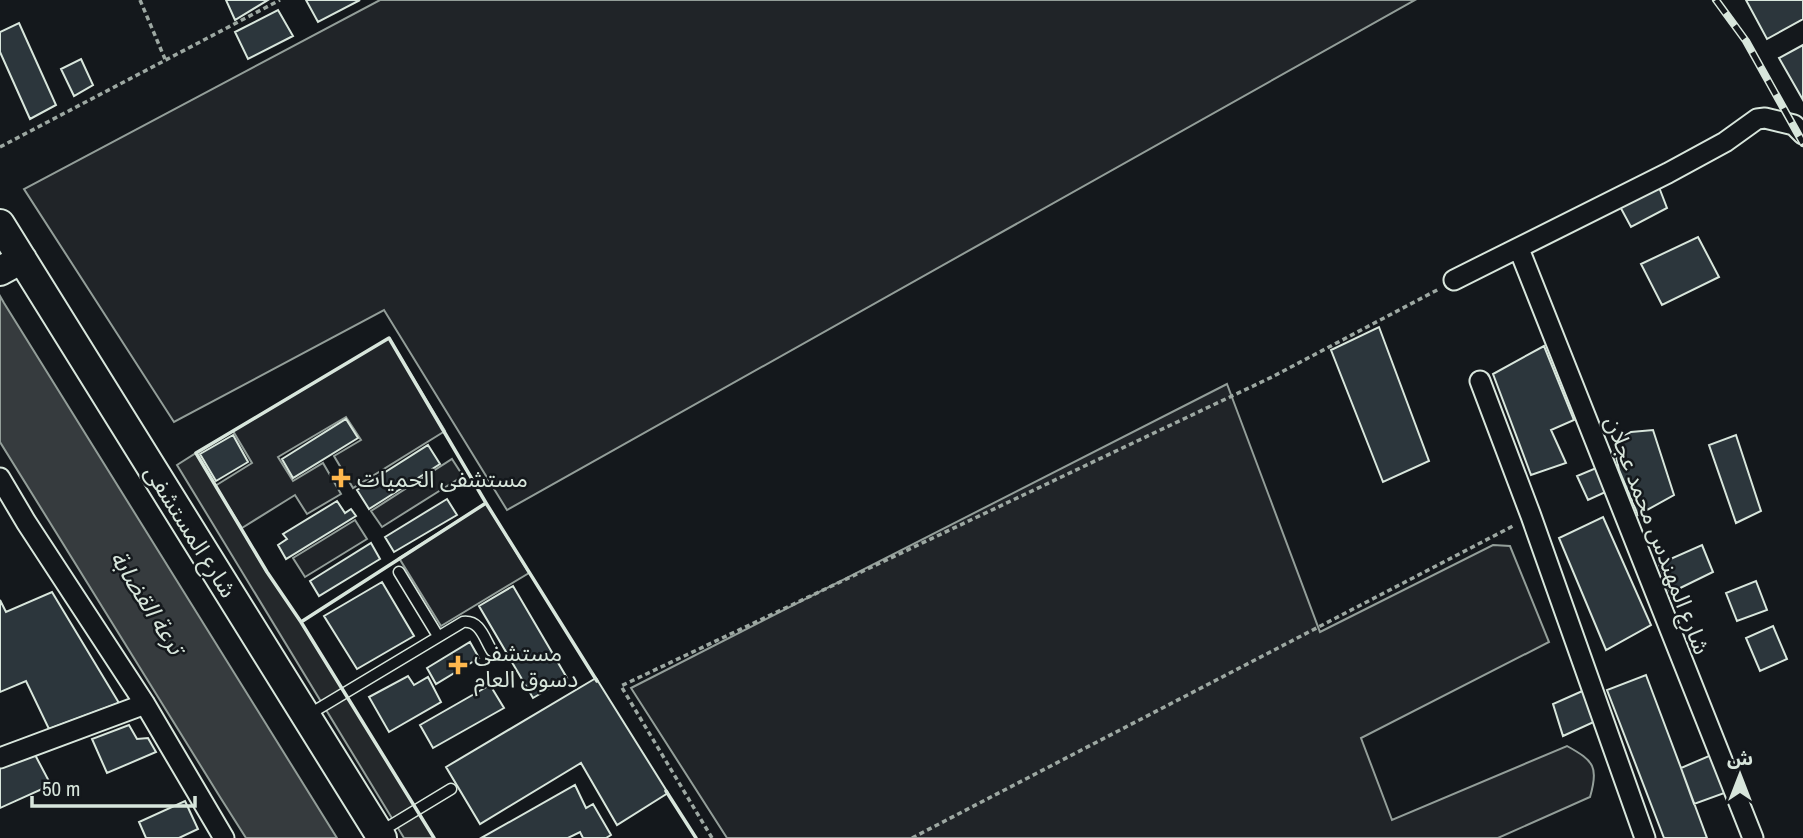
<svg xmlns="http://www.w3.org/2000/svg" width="1803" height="838" viewBox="0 0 1803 838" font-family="'Archivo Narrow','Noto Sans Arabic',sans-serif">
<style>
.green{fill:#202428;stroke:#939e99;stroke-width:2}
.parking{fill:#24282b;stroke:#939e99;stroke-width:2}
.water{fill:#363b3e;stroke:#939e99;stroke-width:2}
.building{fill:#2c363c;stroke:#d8e6dc;stroke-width:2}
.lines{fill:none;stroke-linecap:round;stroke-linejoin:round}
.service-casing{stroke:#d8e6dc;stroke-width:13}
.minor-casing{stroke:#d8e6dc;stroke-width:23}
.secondary-casing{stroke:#d8e6dc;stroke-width:32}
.path{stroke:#9da8a2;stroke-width:3.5;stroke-dasharray:5 3.5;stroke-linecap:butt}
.service{stroke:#14181c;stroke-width:10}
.minor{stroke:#14181c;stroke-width:19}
.secondary{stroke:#14181c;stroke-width:28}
.rail-casing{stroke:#d8e6dc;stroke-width:8}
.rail{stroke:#14181c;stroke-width:5;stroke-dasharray:16;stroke-linecap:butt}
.wall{stroke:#d8e6dc;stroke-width:3.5}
.poi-dot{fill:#ffb74d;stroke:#14181c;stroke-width:2.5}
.labels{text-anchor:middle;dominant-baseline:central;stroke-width:5;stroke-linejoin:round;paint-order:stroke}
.poi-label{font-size:23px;fill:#d8e6dc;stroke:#14181c;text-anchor:start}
.street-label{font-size:23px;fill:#d8e6dc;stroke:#14181c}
.water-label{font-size:24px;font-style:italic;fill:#d8e6dc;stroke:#14181c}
</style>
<rect width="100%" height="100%" fill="#14181c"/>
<path class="green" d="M 380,0 L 1415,0 L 507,510 L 384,310 L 174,422 L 24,189 Z
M 389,338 L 445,431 L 353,488 L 334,456 L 361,440 L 346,417 L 278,457 L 293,481 L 323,463 L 341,494 L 307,514 L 295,495 L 242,528 L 215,486 L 252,463 L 233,431 Z
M 1227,384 L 1320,632 L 1493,545 L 1510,546 L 1549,642 L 1361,738 L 1392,820 L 1567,746 C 1594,761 1599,767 1590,797 L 1498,838 L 727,838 L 631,688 Z
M 452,459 L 463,476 L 382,527 L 371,511 Z
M 486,503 L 529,573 L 441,626 L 399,558 Z
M 355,520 L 367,539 L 305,577 L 293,558 Z"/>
<path class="parking" d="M 196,453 L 267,572 L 301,622 L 434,838 L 404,838 L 177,465 Z"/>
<path class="water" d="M 0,296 L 4,303 L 337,838 L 246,838 L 220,797 L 0,442 Z"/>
<path class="building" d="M 226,0 L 268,0 L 235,20 Z
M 306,0 L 360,0 L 318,22 Z
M 1746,0 L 1803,0 L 1803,19 L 1767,39 Z
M 278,10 L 293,36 L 248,59 L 235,32 Z
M 19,23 L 56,105 L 30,119 L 0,52 L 0,32 Z
M 1803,45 L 1803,100 L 1779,58 Z
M 81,59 L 93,85 L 74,96 L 61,69 Z
M 1657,182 L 1667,208 L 1631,227 L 1617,201 Z
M 1698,237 L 1719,277 L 1662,305 L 1641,264 Z
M 1379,327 L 1429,461 L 1383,482 L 1331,350 Z
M 1544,346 L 1574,420 L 1551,430 L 1566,463 L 1531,475 L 1493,374 Z
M 346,419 L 358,438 L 293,478 L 282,459 Z
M 1653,430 L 1674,495 L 1638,515 L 1619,470 L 1614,447 L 1621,438 L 1631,432 Z
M 233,435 L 248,462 L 216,481 L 200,454 Z
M 1736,435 L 1761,511 L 1736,523 L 1709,445 Z
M 428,445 L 440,464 L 369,509 L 357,490 Z
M 1601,466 L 1610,490 L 1588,500 L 1577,476 Z
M 447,499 L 457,515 L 394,552 L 385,537 Z
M 337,501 L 345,513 L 351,509 L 356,516 L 286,559 L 278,545 L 287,539 L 283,534 Z
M 1603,517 L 1651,625 L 1606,650 L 1559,538 Z
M 371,543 L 380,559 L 319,596 L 310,581 Z
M 1702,545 L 1713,572 L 1670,593 L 1659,564 Z
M 1756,581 L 1767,610 L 1737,621 L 1726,593 Z
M 382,582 L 414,636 L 357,669 L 324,616 Z
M 513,586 L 567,678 L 533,698 L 479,606 Z
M 52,592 L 119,703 L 49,729 L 26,681 L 0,692 L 0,600 L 6,612 Z
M 1773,626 L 1787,659 L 1760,671 L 1746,638 Z
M 470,642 L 479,658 L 436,684 L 427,668 Z
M 1646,675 L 1681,768 L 1707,838 L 1664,838 L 1607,690 Z
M 408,676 L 414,685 L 428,677 L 441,702 L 389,732 L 369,697 Z
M 596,678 L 668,793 L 617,825 L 581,763 L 480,824 L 446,767 Z
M 490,685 L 504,708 L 433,748 L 420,725 Z
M 1587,689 L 1596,721 L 1563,736 L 1553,704 Z
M 129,725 L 137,739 L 148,738 L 156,752 L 107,773 L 92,739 Z
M 33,751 L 51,785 L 0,808 L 0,764 Z
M 1716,753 L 1730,791 L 1694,804 L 1681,768 Z
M 575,785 L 586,808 L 593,804 L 611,835 L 606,838 L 583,838 L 580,832 L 568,838 L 481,838 Z
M 185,801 L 198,829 L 179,838 L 146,838 L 139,822 Z"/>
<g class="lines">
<g class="service-casing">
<path id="service" d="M 399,572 L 438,636
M 308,715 L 463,622 C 480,620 484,638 492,651
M 380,832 L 451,789"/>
</g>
<g class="minor-casing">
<path id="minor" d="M 1519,249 L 1753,838
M 1454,280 L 1668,173 L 1725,142 L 1757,119 L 1765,118 L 1794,125 L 1803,134
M 1480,381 L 1531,516 L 1645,838
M 0,478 L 26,522 L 145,704 L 224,838
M 0,758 L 145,704"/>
</g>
<g class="secondary-casing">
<path id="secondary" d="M 0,224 L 382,838
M 0,271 L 22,259"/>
</g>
<path class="path" d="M 140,0 L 165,59
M 0,147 L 280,0
M 712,838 L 621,686 L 1272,377 L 1439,289
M 912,838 L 1513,526"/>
<use href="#service" class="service"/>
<use href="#minor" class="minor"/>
<use href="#secondary" class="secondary"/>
<g class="rail-casing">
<path id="rail" d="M 1716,0 L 1746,41 L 1803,143"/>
</g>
<use href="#rail" class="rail"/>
<path class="wall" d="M 389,338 L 486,503 L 301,622 L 267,572 L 196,453 Z
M 666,791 L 696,838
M 434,838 L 301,622 L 486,503 L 597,681"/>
</g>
<g class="poi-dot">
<path d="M337.5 467.5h7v7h7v7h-7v7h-7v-7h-7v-7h7z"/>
<path d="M454.5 654.5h7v7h7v7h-7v7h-7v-7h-7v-7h7z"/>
</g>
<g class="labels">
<g class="poi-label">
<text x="357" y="478">مستشفى الحميات</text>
<text x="474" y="652">مستشفى<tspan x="474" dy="26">دسوق العام</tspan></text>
</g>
<g class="street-label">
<text transform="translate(191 531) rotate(58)">شارع المستشفى</text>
<text transform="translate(1658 535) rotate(69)">شارع المهندس محمد عجلان</text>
</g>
<g class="water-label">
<text transform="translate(148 602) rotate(58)">ترعة القضابة</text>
</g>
</g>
<g transform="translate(1740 775)" stroke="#14181c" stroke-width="5" paint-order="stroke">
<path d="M0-5L12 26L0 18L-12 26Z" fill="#d8e6dc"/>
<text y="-10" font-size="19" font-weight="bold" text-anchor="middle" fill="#d8e6dc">ش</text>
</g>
<path d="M32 796v10h163v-10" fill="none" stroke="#d8e6dc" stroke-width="3.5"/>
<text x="42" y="796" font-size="21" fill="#d8e6dc" stroke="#14181c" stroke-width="5" paint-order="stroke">50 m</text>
</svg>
